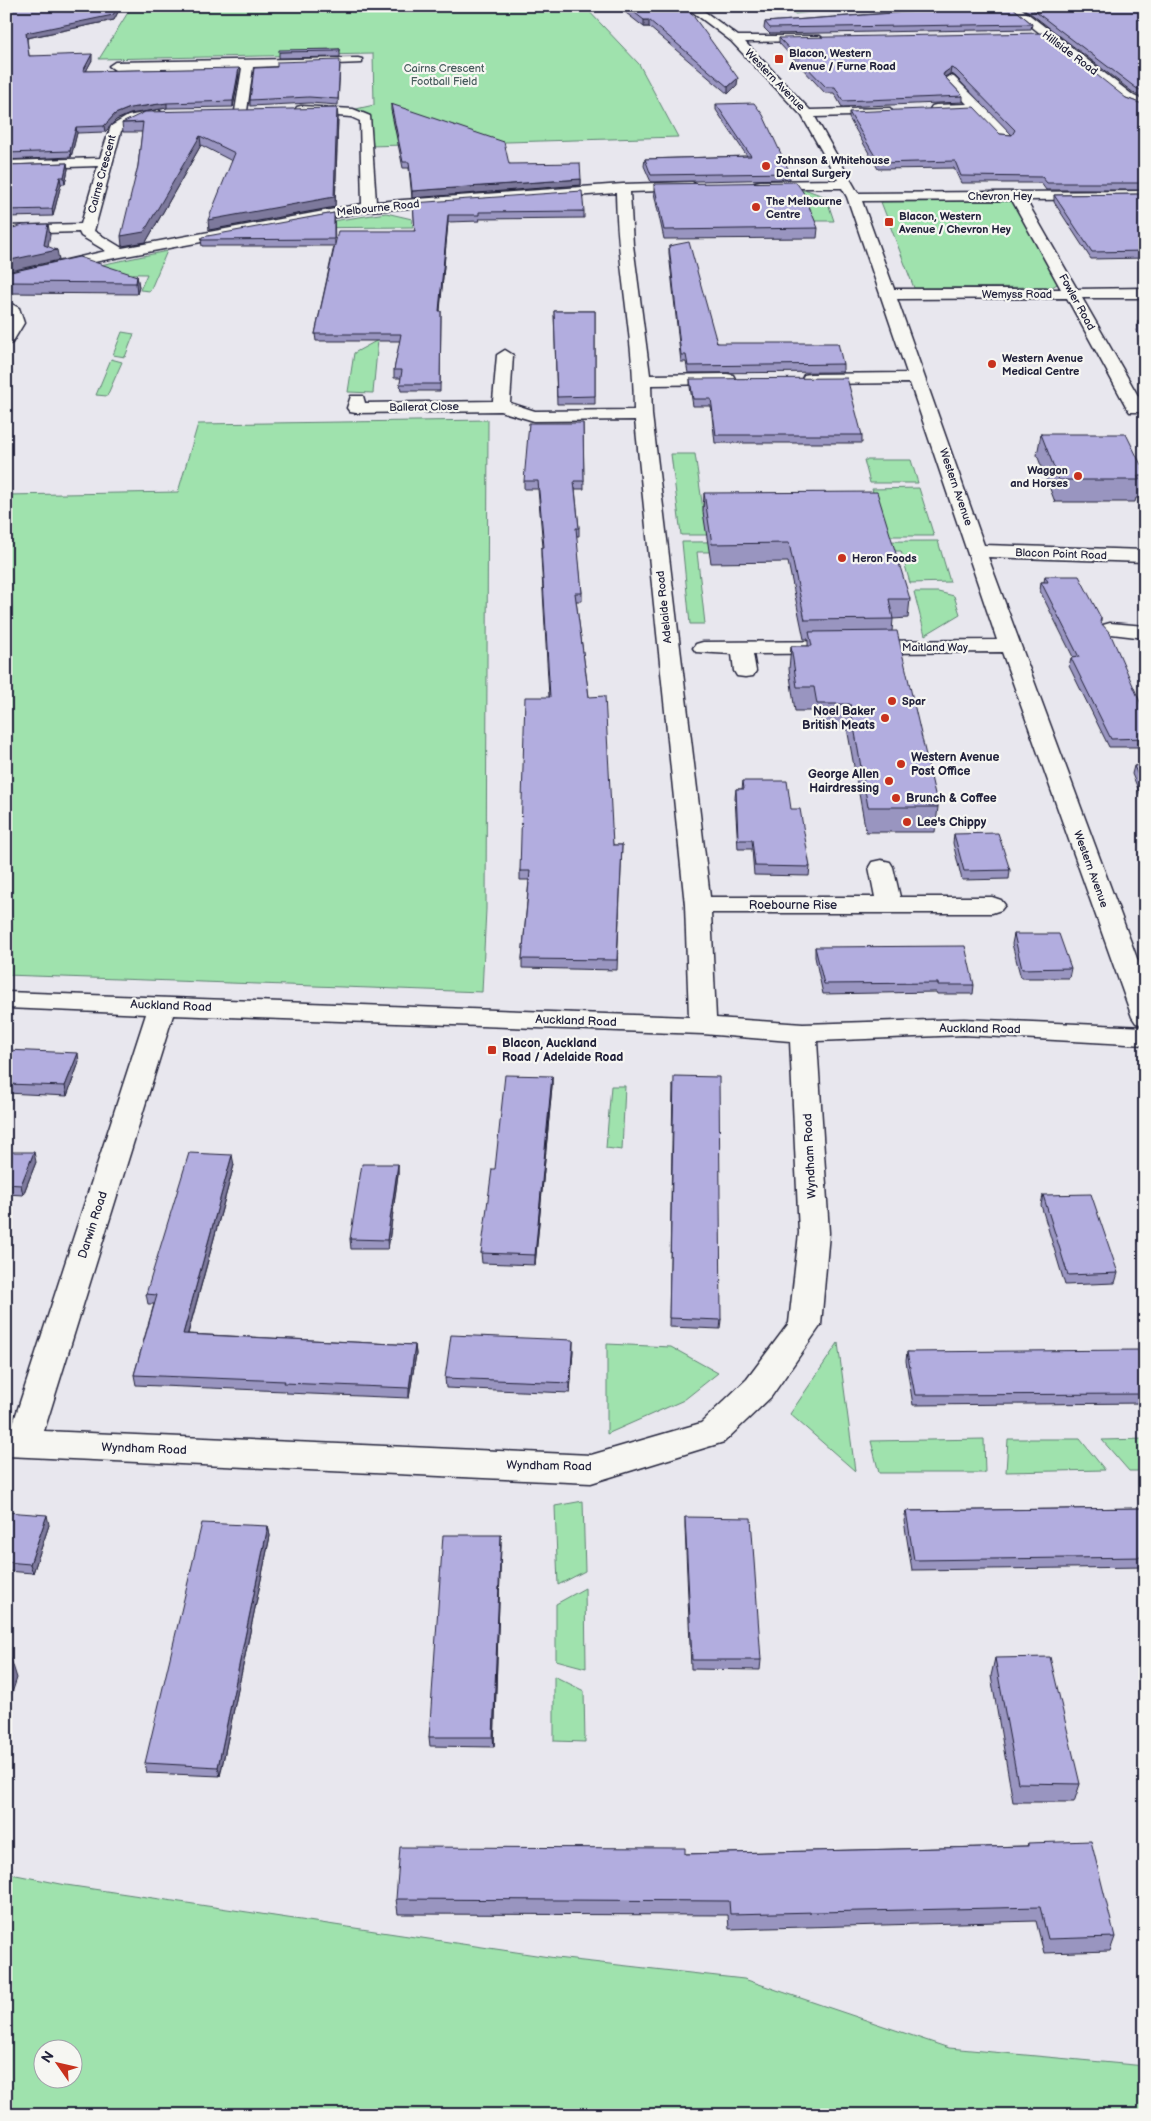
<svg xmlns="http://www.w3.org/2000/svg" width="1151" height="2121" viewBox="0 0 1151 2121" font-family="'Balsamiq Sans',sans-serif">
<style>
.green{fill:#9fe2ad;stroke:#608274;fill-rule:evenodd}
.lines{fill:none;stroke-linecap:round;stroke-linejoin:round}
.minor-casing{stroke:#22223b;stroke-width:3}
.minor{fill:#f6f6f2;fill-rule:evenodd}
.wall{fill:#9995c0;stroke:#22223b}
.shaded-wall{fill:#7d799c;stroke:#22223b}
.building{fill:#b2addf;stroke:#22223b}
.poi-dot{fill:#c8321e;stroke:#f6f6f2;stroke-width:2}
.labels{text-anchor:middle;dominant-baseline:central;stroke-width:4.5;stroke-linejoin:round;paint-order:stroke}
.far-poi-label{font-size:11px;font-weight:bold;fill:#22223b;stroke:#f6f6f2;text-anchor:start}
.far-street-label{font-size:11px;fill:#22223b;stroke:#f6f6f2}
.far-park-label{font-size:11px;fill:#485c5d;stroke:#f6f6f2}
.poi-label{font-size:12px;font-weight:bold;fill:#22223b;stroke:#f6f6f2;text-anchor:start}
.street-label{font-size:12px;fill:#22223b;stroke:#f6f6f2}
</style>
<rect width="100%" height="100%" fill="#e8e7ee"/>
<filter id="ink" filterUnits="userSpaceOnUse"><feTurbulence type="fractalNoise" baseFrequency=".02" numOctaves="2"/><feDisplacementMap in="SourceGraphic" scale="10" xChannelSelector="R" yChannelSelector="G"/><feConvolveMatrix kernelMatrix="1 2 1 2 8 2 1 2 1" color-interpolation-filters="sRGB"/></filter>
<g filter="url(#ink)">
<path class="green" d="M 132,6 L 584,6 L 639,64 L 678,137 L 370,146 L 369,119 L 347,111 L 374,105 L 373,54 L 99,59 Z
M 782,6 L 867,6 L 794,14 Z
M 807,190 L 826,197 L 834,221 L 782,221 L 811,210 L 806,200 L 773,191 Z
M 1013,201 L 1059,283 L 1052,287 L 914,288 L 881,202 Z
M 386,213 L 412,219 L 413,227 L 285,228 Z
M 167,251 L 150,291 L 140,290 L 147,274 L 62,273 Z
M 122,332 L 134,334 L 125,357 L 113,355 Z
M 378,340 L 373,393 L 348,392 L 354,353 Z
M 111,359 L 122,362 L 107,396 L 96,395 Z
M 488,420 L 486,909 L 482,992 L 6,975 L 6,495 L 178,492 L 198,424 Z
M 671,454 L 695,454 L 705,523 L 747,535 L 681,535 Z
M 864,460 L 911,460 L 918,483 L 870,483 Z
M 919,488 L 934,536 L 855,536 L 883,528 L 872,489 Z
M 938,541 L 950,582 L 910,583 L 901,551 L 697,552 L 705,624 L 690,624 L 682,542 Z
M 914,592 L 938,592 L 954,596 L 960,614 L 925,635 Z
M 611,1086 L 625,1086 L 622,1150 L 606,1148 Z
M 838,1343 L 855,1471 L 790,1414 Z
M 607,1344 L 671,1347 L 718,1373 L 684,1400 L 607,1434 Z
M 984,1439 L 985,1473 L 879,1473 L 871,1441 Z
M 1008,1439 L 1080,1439 L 1105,1470 L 1006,1472 Z
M 1145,1439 L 1145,1471 L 1129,1471 L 1102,1440 Z
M 583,1501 L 585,1571 L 558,1585 L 555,1506 Z
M 585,1588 L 586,1668 L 556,1660 L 556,1604 Z
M 554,1676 L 584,1691 L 585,1742 L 554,1741 Z
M 6,1873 L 66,1885 L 556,1958 L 744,1979 L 949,2048 L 1145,2066 L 1145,2115 L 6,2115 ZM 42,2048 L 72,2048 L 72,2078 L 42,2078 Z"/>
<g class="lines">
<g class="minor-casing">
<path id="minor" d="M 685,6 L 697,6 L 738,36 L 820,36 L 822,38 L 816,41 L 745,42 L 810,110 L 890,108 L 892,111 L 890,114 L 886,115 L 815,117 L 858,193 L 1145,191 L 1145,199 L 1026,200 L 1077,289 L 1145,288 L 1145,298 L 1082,298 L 1145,408 L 1142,412 L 1130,412 L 1127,408 L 1067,298 L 897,299 L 984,545 L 1145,550 L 1145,562 L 988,557 L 1145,980 L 1145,1025 L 1136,1023 L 1132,1017 L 1002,652 L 753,654 L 756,671 L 753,676 L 745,677 L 737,676 L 734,671 L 732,654 L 696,652 L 693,648 L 696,644 L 703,642 L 997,640 L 910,383 L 810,384 L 804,383 L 802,379 L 804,375 L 810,374 L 907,373 L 847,197 L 842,188 L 755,188 L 753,185 L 755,182 L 760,181 L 838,180 L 802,116 L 731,41 ZM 1012,200 L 1061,289 L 894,289 L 862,201 Z
M 1006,6 L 1018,6 L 1134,96 L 1145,101 L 1145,110 L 1126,102 Z
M 358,58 L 362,59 L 362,63 L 253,67 L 247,111 L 241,115 L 235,111 L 242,68 L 115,70 L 109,66 L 115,62 Z
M 950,76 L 954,77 L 1011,133 L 1012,136 L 1011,139 L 1001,139 L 974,111 L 932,112 L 930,109 L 932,106 L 936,105 L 967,104 L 944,80 Z
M 301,106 L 353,109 L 370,116 L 376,202 L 623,184 L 692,182 L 699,186 L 692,190 L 630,192 L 633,245 L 650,375 L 727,374 L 733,375 L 735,379 L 733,383 L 727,384 L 651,385 L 652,415 L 710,897 L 875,897 L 869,867 L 872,862 L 881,860 L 890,862 L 893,867 L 900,897 L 992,897 L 1001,900 L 1005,905 L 1001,910 L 992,913 L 711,913 L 716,1018 L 803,1024 L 964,1019 L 1145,1027 L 1145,1045 L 964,1035 L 817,1041 L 829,1233 L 821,1325 L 771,1397 L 724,1442 L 591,1483 L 6,1456 L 6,1430 L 11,1430 L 146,1014 L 6,1008 L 6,992 L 689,1017 L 685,905 L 635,420 L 534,421 L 500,411 L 356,413 L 350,412 L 347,408 L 351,396 L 363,396 L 365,403 L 493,401 L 497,355 L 505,350 L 513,355 L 510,403 L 535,411 L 634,410 C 634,337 617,266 616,193 L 369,211 L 99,261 L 6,283 L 6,274 L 106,251 L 81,236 L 79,232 L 6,234 L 6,226 L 81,224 L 98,166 L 6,169 L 6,161 L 100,158 L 111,126 L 128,116 L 158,110 L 164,114 L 162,117 L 136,122 L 121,131 L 94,231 L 122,248 L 362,204 L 360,121 L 351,117 L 297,113 L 295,110 L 297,107 ZM 173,1015 L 703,1034 L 790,1041 L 799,1233 L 789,1323 L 747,1379 L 701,1423 L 591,1455 L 44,1431 Z
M 6,301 L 19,308 L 24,323 L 12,343 L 6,345 L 8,323 Z
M 1110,623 L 1145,626 L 1145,638 L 1103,633 L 1100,629 L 1103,625 Z"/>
</g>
<use href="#minor" class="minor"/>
</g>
<path class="wall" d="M 6,6 L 121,6 L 114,20 L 27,38 L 29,56 L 92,60 L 86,71 L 239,74 L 233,107 L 167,108 L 130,114 L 116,120 L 105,132 L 77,133 L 71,157 L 6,160 Z
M 617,6 L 686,6 L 737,85 L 728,94 L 649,27 L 644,27 Z
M 954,6 L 1011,6 L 1032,24 L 1031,29 L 770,34 L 764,28 L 765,22 L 957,8 Z
M 1021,6 L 1145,6 L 1145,99 L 1135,94 Z
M 779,38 L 1126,98 L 1145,105 L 1145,190 L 1046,190 L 1041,183 L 961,183 L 954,168 L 878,169 L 849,118 L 849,112 L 1000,134 L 1012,135 L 955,76 L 950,74 L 945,77 L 963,96 L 963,102 L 842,107 L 834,93 L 825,93 L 779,43 Z
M 340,49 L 340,57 L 279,58 L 279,52 Z
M 340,66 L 338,105 L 310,103 L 250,106 L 250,100 L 277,67 Z
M 391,104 L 509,164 L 581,179 L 581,185 L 412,198 L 409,168 L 403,168 L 391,110 Z
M 716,104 L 790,173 L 790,179 L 651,182 L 644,166 L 645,159 L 747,156 L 716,110 Z
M 338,117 L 335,207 L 209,230 L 232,161 L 201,145 L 146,242 L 122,246 L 138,166 L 142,132 L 123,132 L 122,123 Z
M 67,163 L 68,169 L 65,184 L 61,184 L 53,216 L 6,217 L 6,165 Z
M 654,184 L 818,228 L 817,238 L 664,239 L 654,193 Z
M 1145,194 L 1145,258 L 1091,259 L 1054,202 L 1054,195 Z
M 413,203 L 584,211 L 584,218 L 479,219 L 480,221 L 448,222 L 440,311 L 441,311 L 441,318 L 440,391 L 401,391 L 400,384 L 401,378 L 394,378 L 394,370 L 400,341 L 316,341 L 315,334 L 334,246 L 202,246 L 201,240 L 334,213 L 335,244 L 415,231 Z
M 669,246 L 717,343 L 843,364 L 843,372 L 688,373 L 686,362 L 681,362 L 669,253 Z
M 6,273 L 137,276 L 139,287 L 137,294 L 6,293 Z
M 554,311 L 595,311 L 595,404 L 557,404 Z
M 1138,321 L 1145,321 L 1145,350 L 1140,342 L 1141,337 L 1136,331 Z
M 690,379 L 862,435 L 862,443 L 715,443 L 711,406 L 693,406 L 690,387 Z
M 583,423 L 584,489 L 575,489 L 579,528 L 579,536 L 576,536 L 582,593 L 582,601 L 576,601 L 589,697 L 613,845 L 622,845 L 617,970 L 522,968 L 522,959 L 529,880 L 520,880 L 520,871 L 549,697 L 541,556 L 541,548 L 543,547 L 538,489 L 524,489 L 524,481 Z
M 1041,434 L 1145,473 L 1145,483 L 1142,498 L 1136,498 L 1135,502 L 1055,502 L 1037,455 Z
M 704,493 L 910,599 L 908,618 L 893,619 L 892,631 L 938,807 L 935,832 L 866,832 L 847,728 L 815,728 L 812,711 L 795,711 L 789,669 L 791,646 L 808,646 L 808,639 L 804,639 L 788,562 L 711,563 L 703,512 Z
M 1045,576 L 1101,618 L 1101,622 L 1145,713 L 1145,747 L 1109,747 L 1069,666 L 1071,658 L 1073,657 L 1040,591 L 1041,582 L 1044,582 Z
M 1145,765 L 1145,806 L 1132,774 L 1134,766 Z
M 743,781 L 791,809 L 810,867 L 809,876 L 754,875 L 752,849 L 738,849 L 735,798 L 736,789 L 742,789 Z
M 954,834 L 1010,870 L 1009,879 L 962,880 L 953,843 Z
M 1014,934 L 1071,968 L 1069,978 L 1021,978 L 1012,944 Z
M 815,947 L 974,985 L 973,994 L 937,994 L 936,992 L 823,994 L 815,957 Z
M 6,1050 L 79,1062 L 67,1096 L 6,1093 Z
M 552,1076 L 552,1086 L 535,1265 L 482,1263 L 481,1253 Z
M 673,1085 L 721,1320 L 720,1329 L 669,1327 Z
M 6,1152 L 36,1162 L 23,1195 L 6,1194 Z
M 398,1164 L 398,1174 L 388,1249 L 351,1249 L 350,1239 Z
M 234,1165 L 188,1334 L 415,1345 L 416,1354 L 409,1398 L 286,1393 L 285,1391 L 136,1385 L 134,1375 L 154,1304 L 148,1304 L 146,1294 Z
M 1043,1195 L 1118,1273 L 1115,1283 L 1065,1285 L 1041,1205 Z
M 573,1350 L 570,1393 L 446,1388 L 445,1378 Z
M 907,1352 L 1145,1374 L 1145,1403 L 913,1405 L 906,1361 Z
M 1145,1508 L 1145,1567 L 912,1570 L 904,1521 L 906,1511 Z
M 6,1512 L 49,1525 L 33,1573 L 6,1571 Z
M 685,1517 L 761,1660 L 760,1670 L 691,1669 L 685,1527 Z
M 268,1526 L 270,1536 L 220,1776 L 147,1773 L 145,1763 Z
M 501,1544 L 494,1747 L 430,1746 L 429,1737 Z
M 995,1658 L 1080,1784 L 1074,1802 L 1013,1802 L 991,1676 Z
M 1028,1843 L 1115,1937 L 1110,1951 L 1044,1953 L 1036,1921 L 729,1929 L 728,1915 L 398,1914 L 396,1899 L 685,1854 L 1027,1846 Z"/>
<path class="shaded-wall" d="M 118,6 L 121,6 L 114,20 L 27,38 L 26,33 Z
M 644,20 L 649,20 L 649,27 L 644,27 Z
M 92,54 L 92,60 L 83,77 L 83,71 Z
M 239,68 L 239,74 L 233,107 L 233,101 Z
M 951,68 L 950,74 L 943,78 L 944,73 Z
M 738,78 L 737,85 L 728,94 L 728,87 Z
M 167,103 L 167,108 L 130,114 L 116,120 L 105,132 L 104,126 L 115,114 L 130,108 Z
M 337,108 L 338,117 L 335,207 L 209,230 L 208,220 Z
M 76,127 L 77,133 L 71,157 L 70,151 Z
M 200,136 L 201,145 L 146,242 L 122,246 L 121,236 Z
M 67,163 L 68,169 L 65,184 L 64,177 Z
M 60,177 L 61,184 L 53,216 L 52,209 Z
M 581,179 L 581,185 L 412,198 L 412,191 Z
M 448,215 L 448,222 L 439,318 L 439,311 Z
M 48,224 L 50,235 L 47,252 L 57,250 L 59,260 L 6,272 L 6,261 L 44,245 Z
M 137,276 L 139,287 L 137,294 L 136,283 Z
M 78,1053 L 79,1062 L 67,1096 L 65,1086 Z
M 552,1076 L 552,1086 L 535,1265 L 535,1255 Z
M 34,1152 L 36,1162 L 23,1195 L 21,1185 Z
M 232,1155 L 234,1165 L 185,1344 L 183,1334 Z
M 398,1164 L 398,1174 L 388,1249 L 387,1240 Z
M 573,1340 L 573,1350 L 570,1393 L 570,1383 Z
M 415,1345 L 416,1354 L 409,1398 L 409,1388 Z
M 47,1515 L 49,1525 L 33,1573 L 30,1564 Z
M 268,1526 L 270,1536 L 220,1776 L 218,1767 Z
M 501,1535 L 501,1544 L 494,1747 L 493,1737 Z
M 11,1659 L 17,1678 L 6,1711 L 6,1673 Z"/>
<path class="building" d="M 6,6 L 118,6 L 113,15 L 26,33 L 29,56 L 92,54 L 83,71 L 239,68 L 233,101 L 167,103 L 130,108 L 115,114 L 104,126 L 76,127 L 70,151 L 6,153 Z
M 626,6 L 686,6 L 738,78 L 728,87 L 649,20 L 644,20 Z
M 962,6 L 1011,6 L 1032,24 L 770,28 L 765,22 L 964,8 Z
M 1028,6 L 1145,6 L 1145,92 L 1136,88 Z
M 1044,33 L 1126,98 L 1145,105 L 1145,183 L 1047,183 L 1042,177 L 961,176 L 955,161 L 879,163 L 849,112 L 974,107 L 1000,134 L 1012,135 L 1015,130 L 956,70 L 951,68 L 944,73 L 943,75 L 963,96 L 843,101 L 835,87 L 826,87 L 779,38 Z
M 340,49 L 340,51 L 279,52 L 279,50 Z
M 340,60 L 338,99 L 309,97 L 250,100 L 254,68 L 277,67 L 277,62 Z
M 754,103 L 763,115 L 790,173 L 651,175 L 645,159 L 751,156 L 716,104 Z
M 391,104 L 504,142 L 509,164 L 580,163 L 581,179 L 412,191 L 409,162 L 403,162 Z
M 337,108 L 334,197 L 208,220 L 235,153 L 200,136 L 144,232 L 121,236 L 138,166 L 143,122 L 122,123 L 145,112 Z
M 67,163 L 64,177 L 60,177 L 52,209 L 6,210 L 6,165 Z
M 796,182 L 803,192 L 818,228 L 664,230 L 654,184 Z
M 582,191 L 584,211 L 479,212 L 479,215 L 448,215 L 439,311 L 441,311 L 440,384 L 400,384 L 402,370 L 394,370 L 401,334 L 315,334 L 338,231 L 415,231 L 413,203 Z
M 1145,194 L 1145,251 L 1092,252 L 1054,195 Z
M 334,213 L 334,239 L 201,240 L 202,237 Z
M 48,224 L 44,245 L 57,250 L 6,261 L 6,230 L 23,225 Z
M 689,242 L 717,343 L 838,343 L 843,364 L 688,366 L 686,355 L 681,355 L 669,246 Z
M 79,257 L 137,276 L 136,283 L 6,282 L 6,273 Z
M 554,311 L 595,311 L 595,396 L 557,397 Z
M 1138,321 L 1145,321 L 1145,330 Z
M 1142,331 L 1145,331 L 1145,336 Z
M 847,378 L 862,435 L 716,435 L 711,399 L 693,399 L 690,379 Z
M 529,423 L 583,423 L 584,481 L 574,481 L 579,528 L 576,528 L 582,593 L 575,593 L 589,697 L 605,696 L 613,845 L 622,845 L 617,960 L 522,959 L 530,871 L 520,871 L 525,697 L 550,697 L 541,548 L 544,547 L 538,481 L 524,481 Z
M 1041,434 L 1126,434 L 1145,473 L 1145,476 L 1138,476 L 1139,480 L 1059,480 Z
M 877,492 L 910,599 L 889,599 L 893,619 L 805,620 L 789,543 L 712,544 L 704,493 Z
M 1045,576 L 1079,576 L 1101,618 L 1100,622 L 1110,633 L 1145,713 L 1145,738 L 1111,739 L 1071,658 L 1079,657 L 1041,582 L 1048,582 Z
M 897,631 L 938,807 L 868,807 L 850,704 L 817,704 L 814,687 L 797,687 L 791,646 L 812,646 L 809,632 Z
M 1145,765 L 1145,792 L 1134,766 Z
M 743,781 L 787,781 L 791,809 L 800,809 L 810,867 L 755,866 L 752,840 L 738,840 L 736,789 L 744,789 Z
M 998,833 L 1010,870 L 964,871 L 954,834 Z
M 1014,934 L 1059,934 L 1071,968 L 1022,969 Z
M 965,946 L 974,985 L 938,985 L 938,983 L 824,984 L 815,947 Z
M 6,1050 L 78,1053 L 65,1086 L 6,1084 Z
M 505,1075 L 552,1076 L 535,1255 L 481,1253 L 492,1169 L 495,1169 Z
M 674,1076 L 719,1077 L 721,1320 L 669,1318 Z
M 6,1152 L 34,1152 L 21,1185 L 6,1184 Z
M 189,1153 L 232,1155 L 183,1334 L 415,1345 L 409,1388 L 284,1383 L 285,1381 L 134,1375 L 157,1295 L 146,1294 Z
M 362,1164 L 398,1164 L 387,1240 L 350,1239 Z
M 1091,1194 L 1118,1273 L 1068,1275 L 1043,1195 Z
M 451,1335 L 573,1340 L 570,1383 L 445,1378 Z
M 1138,1350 L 1145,1374 L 1145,1394 L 915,1395 L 907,1352 Z
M 1145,1508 L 1145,1557 L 914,1560 L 906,1511 Z
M 6,1512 L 47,1515 L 30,1564 L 6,1562 Z
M 685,1517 L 751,1518 L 761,1660 L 692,1660 Z
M 202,1523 L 268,1526 L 218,1767 L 145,1763 Z
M 443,1535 L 501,1535 L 493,1737 L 429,1737 Z
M 1050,1657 L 1080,1784 L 1018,1783 L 995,1658 Z
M 6,1658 L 11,1659 L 6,1673 Z
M 1091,1841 L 1115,1937 L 1048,1939 L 1040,1907 L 730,1914 L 729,1901 L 396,1899 L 400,1847 L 685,1848 L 685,1854 L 1028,1846 L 1028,1843 Z"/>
</g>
<g class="poi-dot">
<rect x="774" y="54" width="10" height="10" rx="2.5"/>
<circle cx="766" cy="166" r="5"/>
<circle cx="756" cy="207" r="5"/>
<rect x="884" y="217" width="10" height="10" rx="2.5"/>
<circle cx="992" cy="364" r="5"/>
<circle cx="1078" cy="476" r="5"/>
<circle cx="842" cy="558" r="5"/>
<circle cx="892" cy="701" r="5"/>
<circle cx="885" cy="718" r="5"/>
<circle cx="901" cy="764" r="5"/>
<circle cx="889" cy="781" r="5"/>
<circle cx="896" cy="798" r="5"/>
<circle cx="907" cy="822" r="5"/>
<rect x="487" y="1045" width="10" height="10" rx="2.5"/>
</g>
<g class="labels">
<g class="far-poi-label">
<text x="789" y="53">Blacon, Western<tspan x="789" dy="13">Avenue / Furne Road</tspan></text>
<text x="776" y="160">Johnson &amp; Whitehouse<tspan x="776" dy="13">Dental Surgery</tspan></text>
<text x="766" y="201">The Melbourne<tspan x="766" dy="13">Centre</tspan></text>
<text x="899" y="216">Blacon, Western<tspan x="899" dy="13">Avenue / Chevron Hey</tspan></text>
<text x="1002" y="358">Western Avenue<tspan x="1002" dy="13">Medical Centre</tspan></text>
<text x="1068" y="470" text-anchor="end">Waggon<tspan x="1068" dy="13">and Horses</tspan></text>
<text x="852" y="558">Heron Foods</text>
<text x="902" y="701">Spar</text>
</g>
<g class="far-street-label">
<text transform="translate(1070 53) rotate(37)">Hillside Road</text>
<text transform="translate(775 80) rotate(46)">Western Avenue</text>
<text transform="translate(102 174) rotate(-75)">Cairns Crescent</text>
<text x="1000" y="196">Chevron Hey</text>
<text transform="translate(378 208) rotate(-6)">Melbourne Road</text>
<text x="1017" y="294">Wemyss Road</text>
<text transform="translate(1077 302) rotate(61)">Fowler Road</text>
<text transform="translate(424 407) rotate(-1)">Ballerat Close</text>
<text transform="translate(956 487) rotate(71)">Western Avenue</text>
<text transform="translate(1061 554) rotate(2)">Blacon Point Road</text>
<text transform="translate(664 607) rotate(-96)">Adelaide Road</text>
<text x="935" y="647">Maitland Way</text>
<text transform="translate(1091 869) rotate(70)">Western Avenue</text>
</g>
<g class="far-park-label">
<text x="444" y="68">Cairns Crescent<tspan x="444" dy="13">Football Field</tspan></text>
</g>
<g class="poi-label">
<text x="875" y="711" text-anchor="end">Noel Baker<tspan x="875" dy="14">British Meats</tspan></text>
<text x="911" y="757">Western Avenue<tspan x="911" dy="14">Post Office</tspan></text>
<text x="879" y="774" text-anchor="end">George Allen<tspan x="879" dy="14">Hairdressing</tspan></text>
<text x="906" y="798">Brunch &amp; Coffee</text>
<text x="917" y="822">Lee's Chippy</text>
<text x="502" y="1043">Blacon, Auckland<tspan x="502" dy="14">Road / Adelaide Road</tspan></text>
</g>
<g class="street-label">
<text x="793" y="905">Roebourne Rise</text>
<text transform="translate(171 1006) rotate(2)">Auckland Road</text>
<text transform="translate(576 1021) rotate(2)">Auckland Road</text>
<text transform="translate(980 1029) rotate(1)">Auckland Road</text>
<text transform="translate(810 1156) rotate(-93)">Wyndham Road</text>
<text transform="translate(93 1225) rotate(-72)">Darwin Road</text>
<text transform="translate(144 1449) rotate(2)">Wyndham Road</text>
<text transform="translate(549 1466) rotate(1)">Wyndham Road</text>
</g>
</g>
<rect width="1151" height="2121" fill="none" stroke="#f6f6f2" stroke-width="25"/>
<rect x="12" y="12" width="1126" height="2096" fill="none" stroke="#22223b" stroke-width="2" filter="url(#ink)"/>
<g transform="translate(58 2064) rotate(304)"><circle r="24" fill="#f6f6f2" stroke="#a1a1a9"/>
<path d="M0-4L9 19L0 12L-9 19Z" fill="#c8321e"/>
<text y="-8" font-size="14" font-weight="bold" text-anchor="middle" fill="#22223b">N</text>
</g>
</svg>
